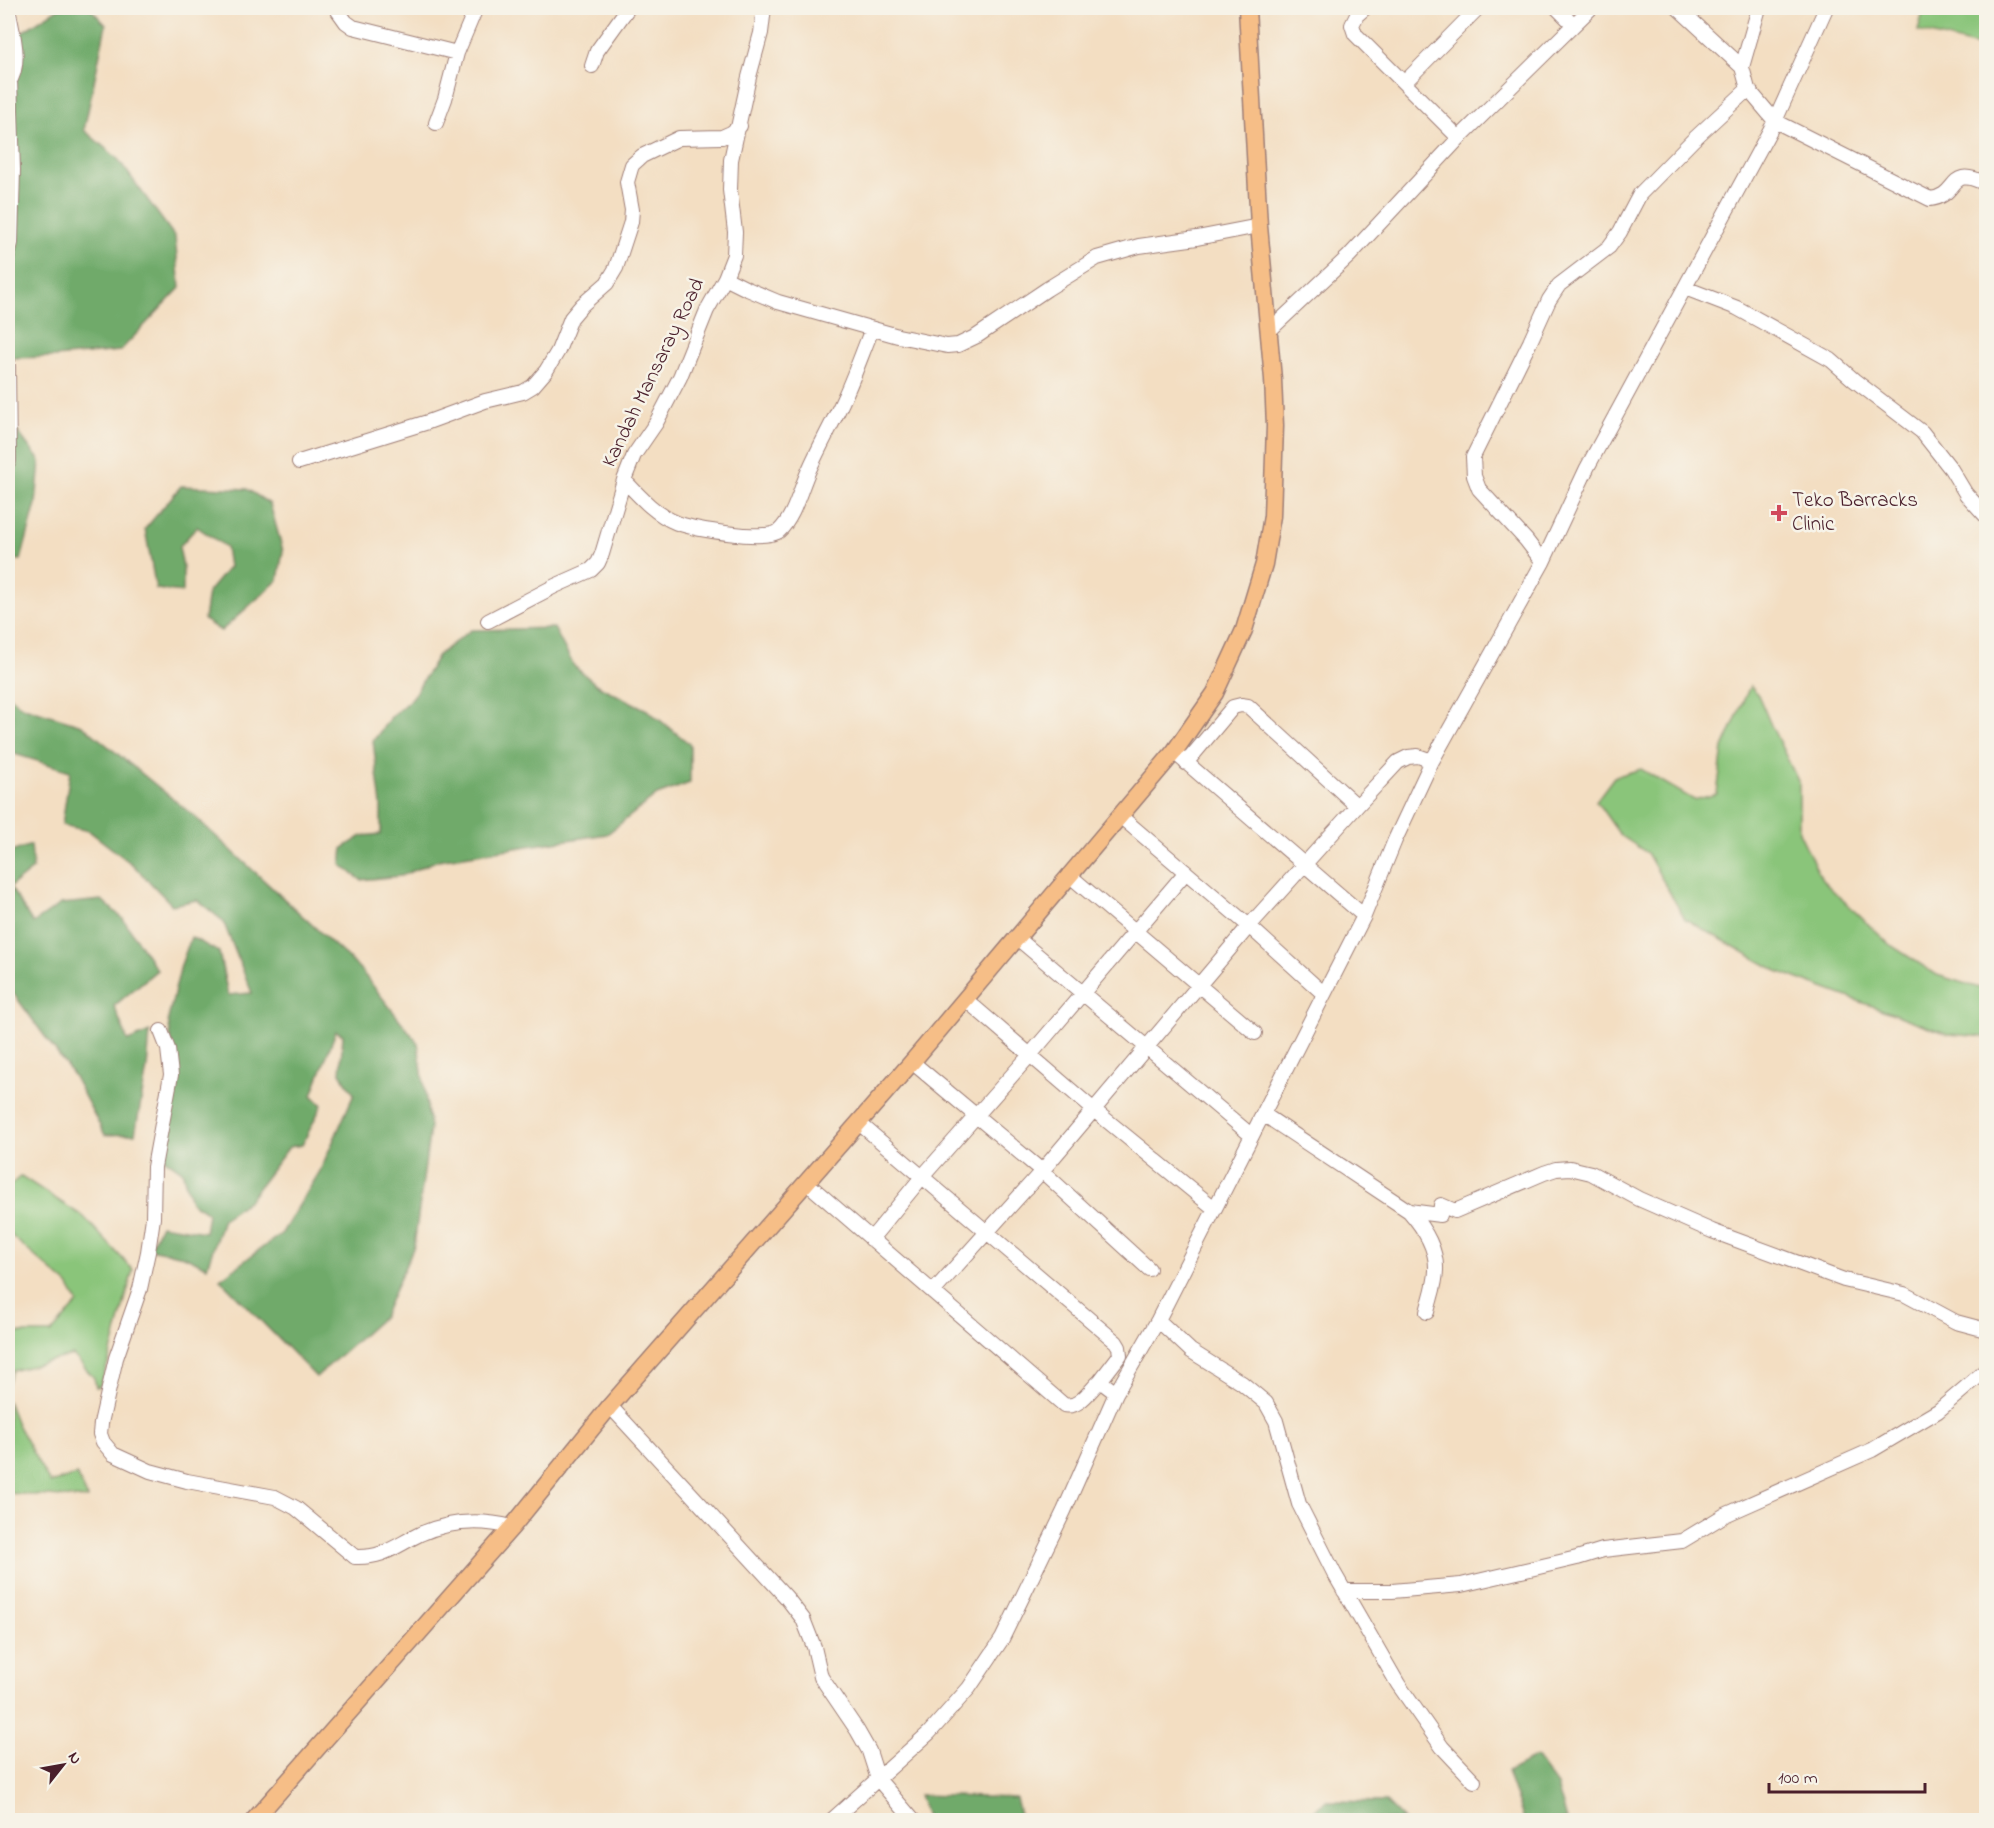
<svg xmlns="http://www.w3.org/2000/svg" width="1994" height="1828" viewBox="0 0 1994 1828" font-family="'Indie Flower',sans-serif">
<style>
.green{fill:#8ac57a;stroke:#6a7252;stroke-width:1.5}
.forest{fill:#6faa6a;stroke:#5c644a;stroke-width:1.5}
.lines{fill:none;stroke-linecap:round;stroke-linejoin:round}
.minor-casing{stroke:#9e7e76;stroke-width:16}
.major-casing{stroke:#9e7e76;stroke-width:19}
.minor{stroke:#fff;stroke-width:14}
.major{stroke:#f6be87;stroke-width:16}
.poi-dot{fill:#d1495b;stroke:#f7f3e8;stroke-width:2}
.labels{text-anchor:middle;dominant-baseline:central;stroke-width:5;stroke-linejoin:round;paint-order:stroke}
.street-label{font-size:21px;fill:#4a1f2b;stroke:#f7f3e8}
.poi-label{font-size:21px;fill:#4a1f2b;stroke:#f7f3e8;text-anchor:start}
</style>
<rect width="100%" height="100%" fill="#f7f3e8"/>
<filter id="ink" filterUnits="userSpaceOnUse"><feTurbulence type="fractalNoise" baseFrequency=".0167" numOctaves="2"/><feDisplacementMap in="SourceGraphic" scale="12" xChannelSelector="R" yChannelSelector="G"/><feConvolveMatrix kernelMatrix="1 2 1 2 8 2 1 2 1" color-interpolation-filters="sRGB"/></filter>
<filter id="wash" filterUnits="userSpaceOnUse"><feTurbulence type="fractalNoise" baseFrequency=".008" numOctaves="4" result="noise"/><feDisplacementMap in="SourceGraphic" scale="24" xChannelSelector="R" yChannelSelector="G"/><feGaussianBlur stdDeviation="1.35" result="paint"/><feColorMatrix in="noise" values="0 0 0 0 0 0 0 0 0 0 0 0 0 0 0 0 0 1.4 0 .05"/><feComposite in="paint" operator="in"/></filter>
<g filter="url(#wash)">
<rect width="100%" height="100%" fill="#f3dec2"/>
<path class="green" d="M 1924,8 L 1986,8 L 1986,48 L 1918,31 Z
M 1750,686 L 1758,695 L 1771,725 L 1799,783 L 1799,832 L 1822,880 L 1889,944 L 1937,975 L 1986,990 L 1986,1037 L 1948,1034 L 1777,971 L 1685,919 L 1647,853 L 1620,835 L 1596,801 L 1614,777 L 1641,769 L 1694,800 L 1717,794 L 1723,748 Z
M 21,1176 L 84,1217 L 133,1270 L 109,1360 L 100,1386 L 96,1387 L 94,1378 L 73,1355 L 12,1371 L 8,1384 L 8,1333 L 51,1333 L 78,1303 L 68,1285 L 8,1233 L 8,1187 Z
M 8,1401 L 17,1424 L 50,1483 L 77,1475 L 88,1499 L 8,1493 Z"/>
<path class="forest" d="M 59,8 L 90,8 L 106,25 L 84,130 L 118,159 L 175,237 L 180,288 L 120,351 L 55,357 L 8,358 L 8,41 Z
M 8,419 L 40,461 L 36,504 L 21,560 L 8,559 Z
M 181,486 L 247,489 L 270,504 L 283,551 L 278,580 L 221,631 L 204,620 L 208,592 L 229,567 L 226,547 L 197,527 L 179,547 L 183,567 L 183,592 L 156,589 L 145,529 Z
M 554,628 L 574,666 L 597,685 L 647,710 L 690,744 L 690,783 L 657,795 L 607,834 L 438,860 L 401,876 L 361,880 L 341,865 L 343,848 L 362,836 L 381,834 L 381,805 L 373,741 L 391,717 L 413,697 L 438,655 L 471,630 Z
M 8,695 L 21,706 L 82,725 L 194,816 L 359,968 L 418,1043 L 430,1128 L 414,1246 L 383,1317 L 316,1377 L 220,1279 L 282,1233 L 319,1173 L 354,1094 L 340,1073 L 343,1035 L 336,1031 L 312,1095 L 322,1105 L 302,1145 L 289,1147 L 249,1200 L 223,1219 L 207,1267 L 184,1256 L 149,1249 L 161,1225 L 205,1232 L 208,1213 L 191,1202 L 182,1171 L 155,1152 L 178,1088 L 168,1019 L 181,965 L 191,937 L 219,952 L 228,995 L 252,993 L 223,921 L 197,900 L 172,905 L 133,865 L 89,831 L 62,825 L 70,771 L 8,752 Z
M 31,845 L 33,869 L 10,887 L 33,923 L 61,904 L 102,900 L 123,919 L 157,970 L 114,1006 L 128,1041 L 150,1032 L 147,1068 L 135,1134 L 105,1135 L 73,1075 L 8,986 L 8,853 Z
M 1536,1757 L 1557,1786 L 1567,1820 L 1524,1820 L 1507,1772 Z
M 919,1795 L 1016,1798 L 1021,1820 L 927,1820 Z
M 1326,1801 L 1386,1802 L 1404,1820 L 1302,1820 Z"/>
</g>
<g filter="url(#ink)">
<g class="lines">
<g class="minor-casing">
<path id="minor" d="M 336,8 L 346,22 L 353,27 L 457,53
M 1365,8 L 1357,15 L 1352,25 L 1355,34 L 1459,138
M 1557,8 L 1573,24
M 1678,8 L 1742,67
M 592,66 L 597,51 L 628,8
M 1404,83 L 1478,8
M 8,84 C 23,63 12,31 8,8
M 1748,89 L 1775,121 L 1930,199 C 1960,196 1947,164 1986,184
M 436,123 L 445,99 L 457,53 L 476,8
M 8,256 L 11,243 L 13,170 L 10,80
M 725,278 L 745,288 L 778,302 L 898,336 L 947,346 L 958,345 L 977,336 L 1047,289 L 1097,258 L 1139,246 L 1197,238 L 1259,226
M 1685,288 L 1737,308 L 1831,360 L 1854,380 L 1922,432 L 1951,469 L 1966,494 L 1986,516
M 1269,331 L 1349,256 L 1459,138 L 1591,8
M 8,362 L 9,461
M 299,462 L 428,422 L 485,401 L 523,392 L 533,386 L 546,371 L 558,351 L 571,318 L 582,305 L 607,283 L 616,268 L 631,222 L 632,210 L 627,182 L 632,165 L 642,156 L 679,138 L 722,137 L 731,133 L 740,126
M 624,480 C 639,496 656,515 677,523 C 694,529 766,542 779,531 C 795,516 800,489 809,470 C 820,445 834,421 845,396 C 855,374 863,351 872,329
M 1543,562 L 1526,540 L 1479,489 L 1474,476 L 1473,457 L 1530,342 L 1549,300 L 1559,285 L 1609,247 L 1620,232 L 1640,194 L 1693,140 L 1748,89 L 1742,67 L 1759,8
M 488,621 L 555,586 L 591,570 L 598,563 L 602,554 L 624,480 L 634,455 L 656,423 L 680,377 L 707,310 L 725,278 L 734,255 L 735,232 L 730,190 L 731,160 L 749,77 L 761,33 L 764,8
M 1174,752 L 1364,916
M 1186,763 L 1233,707 L 1241,705 L 1248,706 L 1357,806
M 1120,816 L 1249,926 L 1324,994
M 1069,875 L 1255,1033
M 1016,937 L 1252,1136
M 965,999 L 1094,1110 L 1214,1208
M 161,1031 L 168,1049 L 171,1075 L 154,1167 L 153,1218 L 148,1252 L 140,1289 L 116,1358 L 101,1423 L 100,1434 L 103,1442 L 113,1454 L 150,1471 L 187,1481 L 275,1497 L 296,1508 L 355,1557 C 384,1558 395,1546 420,1534 C 449,1521 480,1519 512,1527
M 912,1062 L 1042,1171 L 1149,1269
M 1263,1114 L 1409,1211 C 1423,1227 1437,1248 1436,1270 C 1436,1284 1430,1299 1427,1312
M 859,1123 L 1116,1342 L 1119,1347 L 1120,1355 L 1100,1381
M 807,1183 L 1064,1405 C 1079,1409 1090,1390 1100,1381 L 1116,1393
M 1409,1211 L 1440,1215 L 1441,1205 L 1455,1211 L 1544,1173 L 1556,1169 L 1570,1168 L 1591,1173 L 1639,1199 L 1712,1231 L 1844,1280 L 1904,1294 L 1956,1322 L 1986,1330
M 871,1239 L 922,1177 L 1030,1055 L 1186,872
M 933,1292 L 1042,1171 L 1249,926 L 1357,806 L 1398,762 L 1408,757 L 1418,756 L 1432,761
M 1158,1320 L 1191,1351 L 1242,1383 L 1266,1403 L 1276,1421 L 1299,1504 L 1334,1573 L 1398,1684 L 1442,1747 L 1474,1781
M 610,1406 L 786,1597 L 803,1619 L 814,1647 L 821,1677 L 857,1730 L 869,1751 L 878,1779 L 913,1820
M 1344,1591 L 1392,1591 L 1461,1585 L 1577,1558 L 1603,1550 L 1682,1541 L 1725,1515 L 1872,1450 L 1938,1411 L 1986,1370
M 832,1820 L 929,1733 L 969,1688 L 1002,1639 L 1064,1511 L 1116,1393 L 1158,1320 L 1364,916 L 1395,840 L 1432,761 L 1543,562 L 1587,468 L 1775,121 L 1826,8"/>
</g>
<g class="major-casing">
<path id="major" d="M 254,1820 L 512,1527 L 610,1406 L 912,1062 L 1174,752 L 1215,693 L 1244,630 L 1264,564 L 1272,516 L 1275,426 L 1273,379 L 1259,226 L 1247,8"/>
</g>
<use href="#minor" class="minor"/>
<use href="#major" class="major"/>
</g>
</g>
<path class="poi-dot" d="M1776 504h6v6h6v6h-6v6h-6v-6h-6v-6h6z"/>
<g class="labels">
<g class="street-label">
<text transform="translate(654 373) rotate(-64)">Kandah Mansaray Road</text>
</g>
<g class="poi-label">
<text x="1792" y="501">Teko Barracks<tspan x="1792" dy="24">Clinic</tspan></text>
</g>
</g>
<rect width="1994" height="1828" fill="none" stroke="#f7f3e8" stroke-width="30"/>
<g transform="translate(63 1765) rotate(59)" stroke="#f7f3e8" stroke-width="4.5" paint-order="stroke">
<path d="M0-4.5L10 22L0 15L-10 22Z" fill="#4a1f2b"/>
<text y="-9" font-size="16" font-weight="bold" text-anchor="middle" fill="#4a1f2b">N</text>
</g>
<path d="M1769 1783v9h156v-9" fill="none" stroke="#4a1f2b" stroke-width="3"/>
<text x="1778" y="1783" font-size="18" fill="#4a1f2b" stroke="#f7f3e8" stroke-width="4.5" paint-order="stroke">100 m</text>
</svg>
